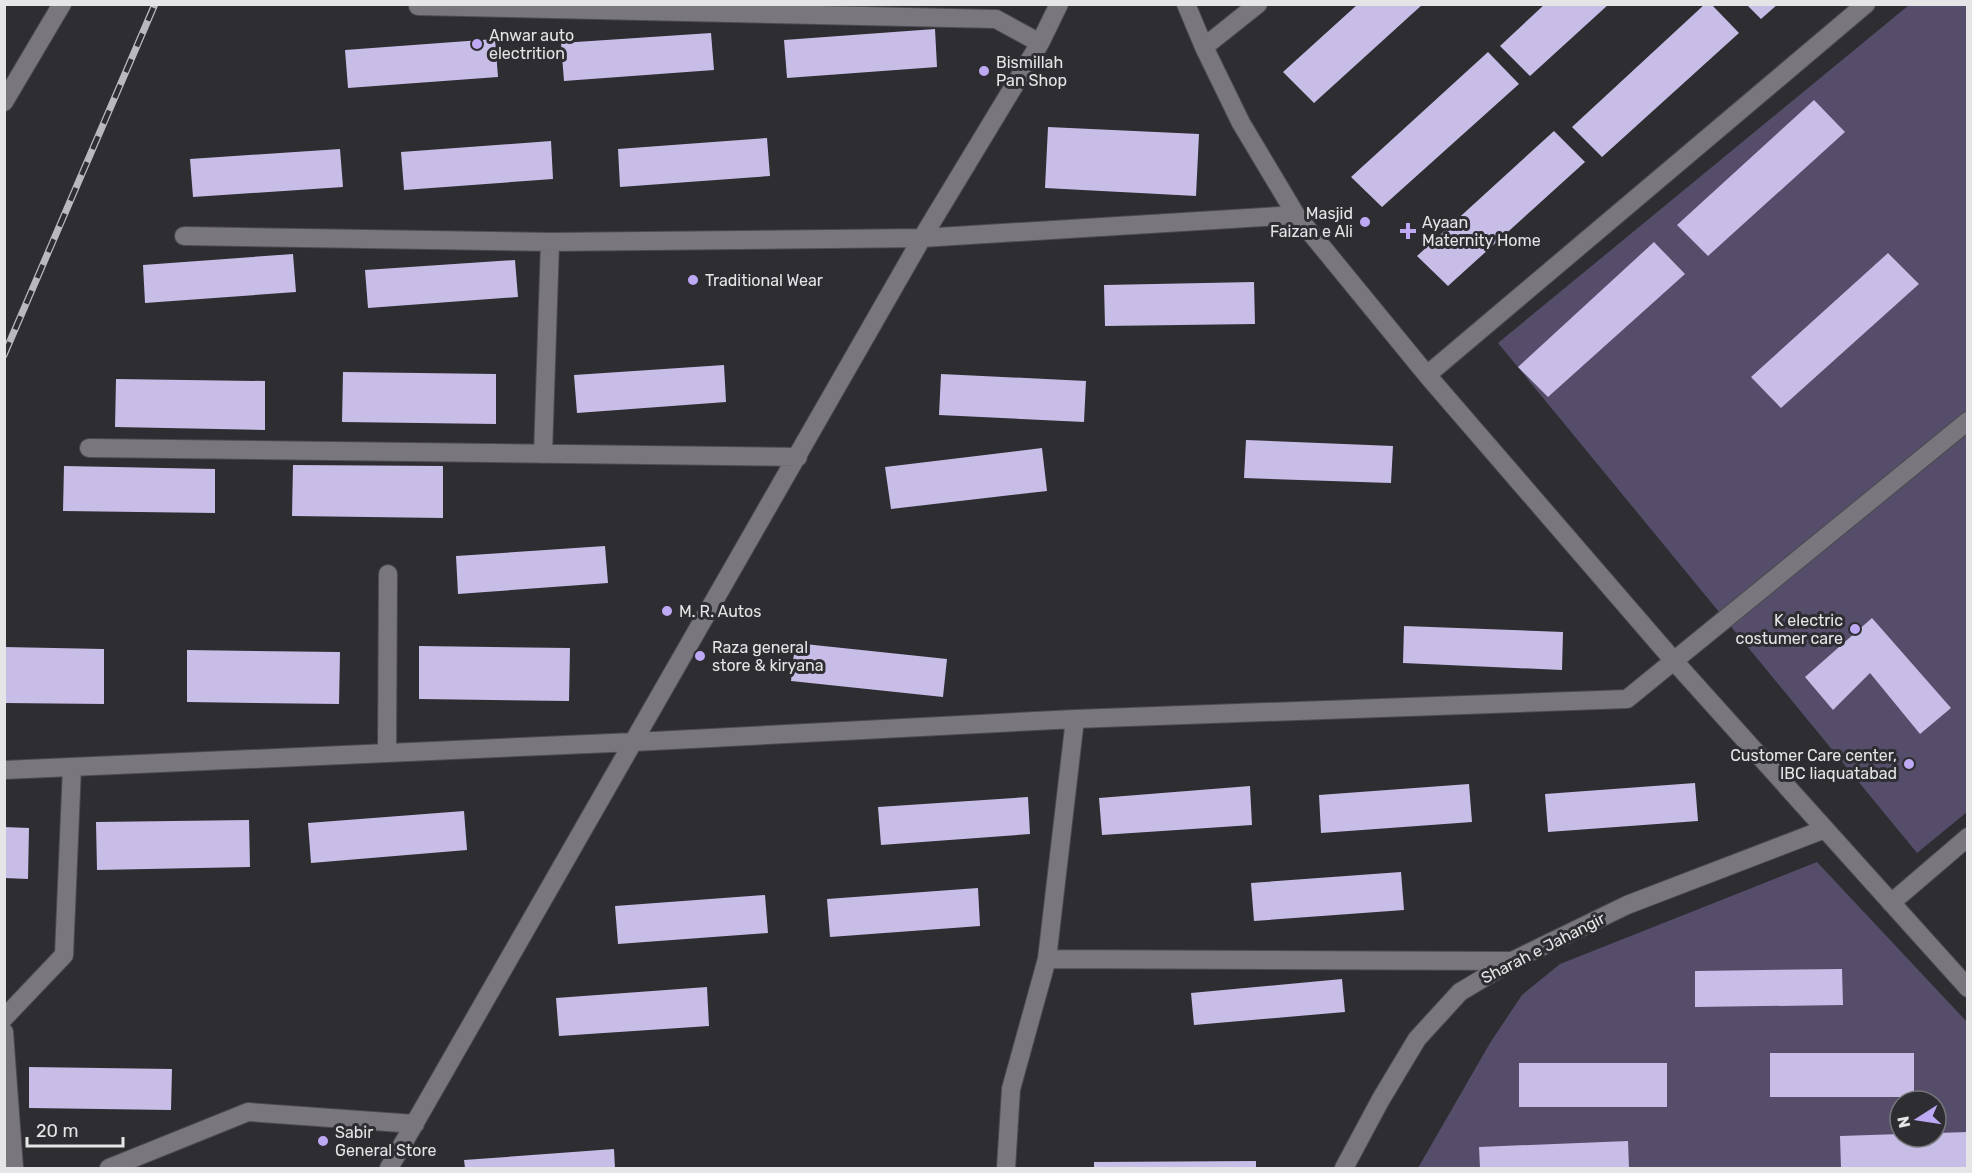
<svg xmlns="http://www.w3.org/2000/svg" width="1972" height="1173" viewBox="0 0 1972 1173" font-family="Rubik,sans-serif">
<style>
.green{fill:#554d6a;fill-rule:evenodd}
.building{fill:#c7bde7}
.lines{fill:none;stroke-linecap:round;stroke-linejoin:round}
.minor-casing{stroke:#4c4b4f;stroke-width:20}
.minor{stroke:#79777d;stroke-width:18}
.rail-casing{stroke:#b9b9bd;stroke-width:7}
.rail{stroke:#2e2d32;stroke-width:4.5;stroke-dasharray:14;stroke-linecap:butt}
.poi-dot{fill:#bea9f5;stroke:#2e2d32;stroke-width:2}
.labels{text-anchor:middle;dominant-baseline:central;stroke-width:6;stroke-linejoin:round;paint-order:stroke}
.poi-label{font-size:16px;fill:#e5e5e8;stroke:#2e2d32;text-anchor:start}
.street-label{font-size:16px;fill:#e5e5e8;stroke:#2e2d32}
</style>
<rect width="100%" height="100%" fill="#2e2d32"/>
<path class="green" d="M 1909,5 L 1967,5 L 1967,812 L 1917,853 L 1498,343 Z
M 1817,862 L 1967,1022 L 1967,1168 L 1418,1168 L 1490,1043 L 1522,995 L 1560,964 ZM 1900,1101 L 1936,1101 L 1936,1137 L 1900,1137 Z"/>
<path class="building" d="M 1358,4 L 1423,4 L 1314,103 L 1283,72 Z
M 1545,4 L 1609,4 L 1530,76 L 1500,46 Z
M 1705,4 L 1711,4 L 1739,33 L 1602,157 L 1572,127 Z
M 1746,4 L 1778,4 L 1761,19 Z
M 935,29 L 937,67 L 787,78 L 784,40 Z
M 711,33 L 714,70 L 564,81 L 561,43 Z
M 495,39 L 498,77 L 348,88 L 345,50 Z
M 1488,52 L 1519,84 L 1382,207 L 1351,177 Z
M 1814,100 L 1845,132 L 1708,256 L 1677,225 Z
M 1048,127 L 1199,134 L 1196,196 L 1045,188 Z
M 1554,131 L 1585,162 L 1448,286 L 1417,256 Z
M 767,138 L 770,176 L 620,187 L 618,149 Z
M 551,141 L 553,179 L 404,190 L 401,152 Z
M 340,149 L 343,187 L 193,197 L 190,159 Z
M 1654,242 L 1685,274 L 1548,397 L 1518,367 Z
M 1888,253 L 1919,284 L 1781,408 L 1751,377 Z
M 293,254 L 296,292 L 145,303 L 143,265 Z
M 515,260 L 518,297 L 368,308 L 365,270 Z
M 1254,282 L 1255,324 L 1105,326 L 1104,285 Z
M 724,365 L 726,402 L 577,413 L 574,375 Z
M 343,372 L 496,374 L 496,424 L 342,422 Z
M 941,374 L 1086,381 L 1084,422 L 939,415 Z
M 116,379 L 265,381 L 265,430 L 115,427 Z
M 1246,440 L 1393,446 L 1391,483 L 1244,478 Z
M 1042,448 L 1047,491 L 891,509 L 885,467 Z
M 293,465 L 443,466 L 443,518 L 292,516 Z
M 64,466 L 215,469 L 215,513 L 63,511 Z
M 605,546 L 608,583 L 458,594 L 456,556 Z
M 1872,618 L 1951,708 L 1920,734 L 1870,673 L 1833,710 L 1805,677 Z
M 1404,626 L 1563,632 L 1562,670 L 1403,663 Z
M 795,643 L 947,659 L 943,697 L 791,681 Z
M 419,646 L 570,648 L 569,701 L 419,699 Z
M 4,647 L 104,649 L 104,704 L 4,703 Z
M 187,650 L 340,652 L 339,704 L 187,702 Z
M 1695,783 L 1698,821 L 1548,832 L 1545,794 Z
M 1469,784 L 1472,822 L 1321,833 L 1319,795 Z
M 1250,786 L 1252,825 L 1102,835 L 1099,798 Z
M 1028,797 L 1030,834 L 881,845 L 878,807 Z
M 464,811 L 467,850 L 311,863 L 308,823 Z
M 249,820 L 250,867 L 97,870 L 96,822 Z
M 4,827 L 29,828 L 28,879 L 4,878 Z
M 1401,872 L 1404,910 L 1254,921 L 1251,883 Z
M 978,888 L 980,926 L 830,937 L 827,899 Z
M 765,895 L 768,933 L 618,944 L 615,906 Z
M 1842,969 L 1843,1005 L 1695,1007 L 1695,971 Z
M 1342,979 L 1345,1012 L 1194,1025 L 1191,993 Z
M 707,987 L 709,1026 L 559,1036 L 556,998 Z
M 1770,1053 L 1914,1053 L 1914,1097 L 1770,1097 Z
M 1519,1063 L 1667,1063 L 1667,1107 L 1519,1107 Z
M 29,1067 L 172,1069 L 171,1110 L 29,1108 Z
M 1968,1132 L 1968,1168 L 1841,1168 L 1840,1136 L 1900,1134 L 1900,1137 L 1936,1137 L 1936,1133 Z
M 1628,1141 L 1629,1168 L 1480,1168 L 1479,1147 Z
M 614,1149 L 615,1168 L 465,1168 L 464,1160 Z
M 1256,1161 L 1256,1168 L 1094,1168 L 1094,1162 Z"/>
<g class="lines">
<g class="minor-casing">
<path id="minor" d="M 1186,4 L 1204,47 L 1241,123 L 1296,215 L 1427,375 L 1674,661 L 1968,988
M 418,6 L 996,19 L 1040,43 L 1059,4
M 1204,47 L 1258,4
M 4,102 L 62,4
M 184,236 L 550,242 L 922,238 L 1296,215
M 1427,375 L 1866,4
M 89,448 L 798,457
M 543,454 L 550,242
M 387,753 L 388,574
M 4,770 L 634,742 L 1075,719 L 1627,699 L 1968,421
M 1891,903 L 1968,837
M 1047,959 L 1510,961
M 4,1018 L 64,955 L 72,767
M 4,1032 L 14,1168
M 109,1168 L 248,1112 L 415,1124
M 389,1168 L 922,238 L 1040,43
M 1006,1168 L 1011,1089 L 1047,959 L 1075,719
M 1344,1168 L 1381,1099 L 1417,1039 L 1460,992 L 1512,961 L 1627,905 L 1825,829"/>
</g>
<use href="#minor" class="minor"/>
<g class="rail-casing">
<path id="rail" d="M 4,355 L 155,4"/>
</g>
<use href="#rail" class="rail"/>
</g>
<g class="poi-dot">
<circle cx="477" cy="44" r="6"/>
<circle cx="984" cy="71" r="6"/>
<circle cx="1365" cy="222" r="6"/>
<path d="M1405 222h6v6h6v6h-6v6h-6v-6h-6v-6h6z"/>
<circle cx="693" cy="280" r="6"/>
<circle cx="667" cy="611" r="6"/>
<circle cx="1855" cy="629" r="6"/>
<circle cx="700" cy="656" r="6"/>
<circle cx="1909" cy="764" r="6"/>
<circle cx="323" cy="1141" r="6"/>
</g>
<g class="labels">
<g class="poi-label">
<text x="489" y="35">Anwar auto<tspan x="489" dy="18">electrition</tspan></text>
<text x="996" y="62">Bismillah<tspan x="996" dy="18">Pan Shop</tspan></text>
<text x="1353" y="213" text-anchor="end">Masjid<tspan x="1353" dy="18">Faizan e Ali</tspan></text>
<text x="1422" y="222">Ayaan<tspan x="1422" dy="18">Maternity Home</tspan></text>
<text x="705" y="280">Traditional Wear</text>
<text x="679" y="611">M. R. Autos</text>
<text x="1843" y="620" text-anchor="end">K electric<tspan x="1843" dy="18">costumer care</tspan></text>
<text x="712" y="647">Raza general<tspan x="712" dy="18">store &amp; kiryana</tspan></text>
<text x="1897" y="755" text-anchor="end">Customer Care center,<tspan x="1897" dy="18">IBC liaquatabad</tspan></text>
<text x="335" y="1132">Sabir<tspan x="335" dy="18">General Store</tspan></text>
</g>
<g class="street-label">
<text transform="translate(1543 948) rotate(-27)">Sharah e Jahangir</text>
</g>
</g>
<rect width="1972" height="1173" fill="none" stroke="#e5e5e8" stroke-width="12"/>
<g transform="translate(1918 1119) rotate(258)"><circle r="28" fill="#2e2d32" stroke="#77777b" stroke-width="1.5"/>
<path d="M0-4.5L10 22L0 15L-10 22Z" fill="#bea9f5"/>
<text y="-9" font-size="16" font-weight="bold" text-anchor="middle" fill="#e5e5e8">N</text>
</g>
<path d="M27 1137v9h96v-9" fill="none" stroke="#e5e5e8" stroke-width="3"/>
<text x="36" y="1137" font-size="18" fill="#e5e5e8" stroke="#2e2d32" stroke-width="4.5" paint-order="stroke">20 m</text>
</svg>
